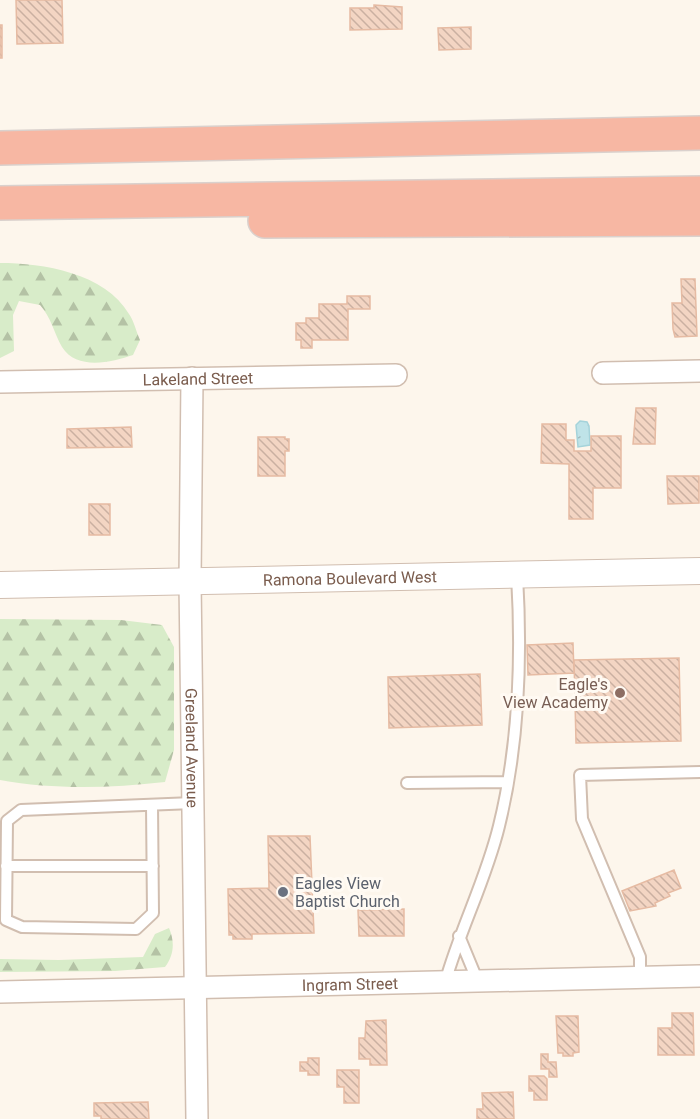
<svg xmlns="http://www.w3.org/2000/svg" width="700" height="1119" viewBox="0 0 700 1119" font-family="Roboto,sans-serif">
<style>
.forest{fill:url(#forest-firs)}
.water{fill:url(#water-ripples);stroke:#a5d3da;stroke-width:1.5}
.building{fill:url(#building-back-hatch);stroke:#e6bba3;stroke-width:1.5}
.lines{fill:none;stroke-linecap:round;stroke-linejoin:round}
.service-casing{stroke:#d1beb0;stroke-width:14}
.minor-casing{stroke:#d1beb0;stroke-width:24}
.tertiary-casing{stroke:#d1beb0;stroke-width:28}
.motorway-casing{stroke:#dad1cd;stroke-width:36}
.service{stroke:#fff;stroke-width:10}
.minor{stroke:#fff;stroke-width:21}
.tertiary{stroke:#fff;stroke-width:26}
.motorway{stroke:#f7b7a3;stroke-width:33}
.education-dot{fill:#8d6e63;stroke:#fffaf3;stroke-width:2}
.worship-dot{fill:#6b7280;stroke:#fffaf3;stroke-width:2}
.labels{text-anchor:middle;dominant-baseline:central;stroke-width:6;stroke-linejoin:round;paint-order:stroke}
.street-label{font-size:16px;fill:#7a5c4d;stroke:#fffaf3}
.education-label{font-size:16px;fill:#785e54;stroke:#fffaf3;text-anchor:end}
.worship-label{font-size:16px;fill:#5b616d;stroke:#fffaf3;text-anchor:start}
</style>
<defs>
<pattern id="forest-firs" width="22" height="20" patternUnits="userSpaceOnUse" patternTransform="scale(1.5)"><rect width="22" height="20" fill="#d8ecc9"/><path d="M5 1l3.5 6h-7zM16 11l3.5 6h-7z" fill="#b4c2a5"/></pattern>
<pattern id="water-ripples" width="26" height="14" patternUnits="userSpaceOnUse" patternTransform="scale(1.5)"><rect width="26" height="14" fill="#bfe3e8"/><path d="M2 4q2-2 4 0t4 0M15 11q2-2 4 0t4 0" fill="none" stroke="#a0bbbe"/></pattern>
<pattern id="building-back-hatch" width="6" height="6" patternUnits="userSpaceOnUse" patternTransform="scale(1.5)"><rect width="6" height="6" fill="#f3d5c3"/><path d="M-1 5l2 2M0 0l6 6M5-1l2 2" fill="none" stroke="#cab0a1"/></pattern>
</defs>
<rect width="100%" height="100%" fill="#fdf6ec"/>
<path class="forest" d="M 0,263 C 43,263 105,273 129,314 C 134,321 136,331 140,340 L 133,355 C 112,362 77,371 62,347 C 54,333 51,317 40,305 L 19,301 L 13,315 L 14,351 L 0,358 Z
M 0,619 L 121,620 L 162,625 L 174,647 L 174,750 L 165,782 C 110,788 55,790 0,780 Z
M 169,928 C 175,942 174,955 165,967 L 115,971 L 0,972 L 0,959 L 59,960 L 143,957 L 155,934 Z"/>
<path class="water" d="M 580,421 L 587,422 L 589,426 L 590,445 L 578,447 L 576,425 Z"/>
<path class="building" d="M 16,0 L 62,0 L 63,43 L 17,44 Z
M 374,5 L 402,7 L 402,29 L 350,30 L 350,8 L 374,8 Z
M 0,25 L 2,25 L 2,58 L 0,58 Z
M 471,27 L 471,49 L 439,50 L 438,28 Z
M 681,279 L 695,279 L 697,336 L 675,337 L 673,329 L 672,303 L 682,303 Z
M 347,296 L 370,296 L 370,309 L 348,309 L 348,340 L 312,340 L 312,348 L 301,348 L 301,340 L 296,340 L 296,323 L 306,323 L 306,318 L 319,318 L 319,304 L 347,304 Z
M 636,408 L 656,408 L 655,444 L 633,444 Z
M 542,424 L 566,424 L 566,440 L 574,440 L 574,451 L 591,451 L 591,436 L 621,436 L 621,488 L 593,488 L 593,519 L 569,519 L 569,464 L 541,463 Z
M 131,427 L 132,447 L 67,448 L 67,429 Z
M 258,437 L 285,437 L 285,439 L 289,439 L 289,451 L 285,451 L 285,476 L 258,476 Z
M 667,476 L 699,476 L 699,503 L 668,504 Z
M 89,504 L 110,504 L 110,535 L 89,535 Z
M 573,643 L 574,673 L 528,675 L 527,645 Z
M 679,658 L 681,741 L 576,743 L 574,660 Z
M 480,674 L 482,725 L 389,728 L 388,677 Z
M 268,836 L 310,836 L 314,933 L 252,934 L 252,939 L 233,939 L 233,935 L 229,935 L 228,889 L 269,888 Z
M 674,870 L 681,888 L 668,893 L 670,896 L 655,903 L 656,906 L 630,911 L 622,891 Z
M 404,909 L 404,936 L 359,936 L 358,910 Z
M 672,1013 L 693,1013 L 694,1055 L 658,1055 L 658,1028 L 672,1028 Z
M 556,1016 L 578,1016 L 579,1052 L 573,1053 L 573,1056 L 563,1056 L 563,1053 L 558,1053 Z
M 386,1020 L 387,1065 L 370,1065 L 370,1059 L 359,1059 L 359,1038 L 365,1038 L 366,1021 Z
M 541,1054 L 548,1054 L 548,1062 L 556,1062 L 557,1077 L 549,1077 L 549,1069 L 541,1069 Z
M 308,1058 L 319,1058 L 319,1075 L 308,1075 L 308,1071 L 300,1071 L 300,1062 L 308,1062 Z
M 337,1070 L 359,1070 L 359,1103 L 344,1103 L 344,1087 L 337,1087 Z
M 529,1076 L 544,1076 L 547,1079 L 547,1100 L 534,1100 L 534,1091 L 529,1091 Z
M 513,1092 L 514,1119 L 477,1119 L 477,1109 L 483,1109 L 482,1093 Z
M 148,1102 L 149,1119 L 101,1119 L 101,1116 L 94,1116 L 94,1103 Z"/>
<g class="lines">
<g class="service-casing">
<path id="service" d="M 407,783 L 508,782
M 152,805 L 153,913 L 136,929 L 22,927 L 6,920 L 7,821 L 21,810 L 193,803
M 6,866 L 153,866
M 459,936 L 478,982
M 640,978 L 640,957 L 582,819 L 580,775 L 700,772
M 445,983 C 460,929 486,880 499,826 C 519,745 522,659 517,575"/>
</g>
<g class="minor-casing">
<g id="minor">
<path d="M 603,373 L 700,371"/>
<path id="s1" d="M 192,378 L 190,581 L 197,1119"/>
<path id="s2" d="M 0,382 L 396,375"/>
<path id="s3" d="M 0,992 L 700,976"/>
</g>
</g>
<g class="tertiary-casing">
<g id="tertiary">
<path id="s4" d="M 0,585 L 700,571"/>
</g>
</g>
<g class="motorway-casing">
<path id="motorway" d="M 0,148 L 700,133
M 0,203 L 700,193
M 265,221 L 700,219"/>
</g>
<use href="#service" class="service"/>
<use href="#minor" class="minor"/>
<use href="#tertiary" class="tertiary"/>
<use href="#motorway" class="motorway"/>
</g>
<circle class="education-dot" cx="620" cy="693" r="6"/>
<circle class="worship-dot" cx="283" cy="892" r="6"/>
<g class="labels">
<g class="street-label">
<text stroke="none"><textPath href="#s2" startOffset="198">Lakeland Street</textPath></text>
<text stroke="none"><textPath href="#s4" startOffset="350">Ramona Boulevard West</textPath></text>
<text stroke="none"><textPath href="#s1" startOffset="370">Greeland Avenue</textPath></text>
<text stroke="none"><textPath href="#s3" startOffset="350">Ingram Street</textPath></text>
</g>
<g class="education-label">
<text x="608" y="684">Eagle's<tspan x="608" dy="18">View Academy</tspan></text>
</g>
<g class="worship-label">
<text x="295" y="883">Eagles View<tspan x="295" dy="18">Baptist Church</tspan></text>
</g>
</g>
</svg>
